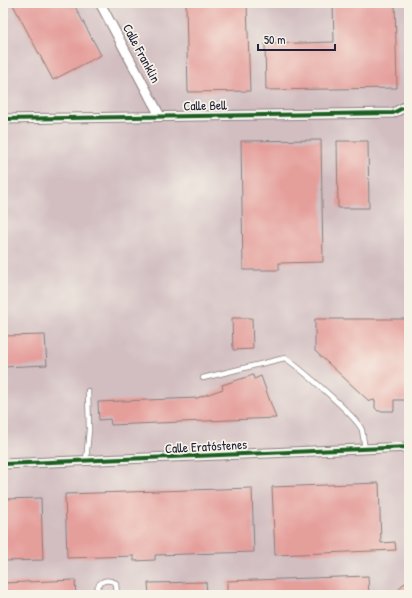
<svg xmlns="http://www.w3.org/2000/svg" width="412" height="598" viewBox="0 0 412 598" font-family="'Patrick Hand',sans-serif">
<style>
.industrial{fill:#d2bec1}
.building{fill:#e59f9b}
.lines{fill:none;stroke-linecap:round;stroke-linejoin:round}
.lane-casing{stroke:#8a7e7c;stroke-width:6}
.street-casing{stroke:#8a7e7c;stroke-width:11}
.lane{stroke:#fff;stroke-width:4.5}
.street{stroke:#fff;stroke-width:9}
.cycleway-casing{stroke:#f7f3e8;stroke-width:6}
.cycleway{stroke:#1b5e20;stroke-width:4}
.labels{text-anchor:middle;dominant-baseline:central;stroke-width:3.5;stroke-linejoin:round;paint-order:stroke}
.street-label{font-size:13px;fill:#22223b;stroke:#f7f3e8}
</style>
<rect width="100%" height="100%" fill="#f7f3e8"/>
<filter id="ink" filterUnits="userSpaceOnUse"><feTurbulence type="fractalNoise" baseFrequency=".025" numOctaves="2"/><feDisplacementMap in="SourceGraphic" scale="8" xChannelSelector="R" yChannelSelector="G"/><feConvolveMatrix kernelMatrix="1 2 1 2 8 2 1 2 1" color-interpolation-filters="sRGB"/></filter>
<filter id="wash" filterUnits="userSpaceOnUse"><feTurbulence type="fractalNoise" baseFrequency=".012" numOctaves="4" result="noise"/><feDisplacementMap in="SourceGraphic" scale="16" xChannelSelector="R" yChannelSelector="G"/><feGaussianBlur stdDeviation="0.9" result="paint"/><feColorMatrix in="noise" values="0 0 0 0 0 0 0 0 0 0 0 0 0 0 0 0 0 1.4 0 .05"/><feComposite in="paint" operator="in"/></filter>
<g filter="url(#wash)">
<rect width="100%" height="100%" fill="#f3dabc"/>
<path class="industrial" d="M 3,3 L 409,3 L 409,595 L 3,595 Z"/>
<g id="blocks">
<path class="building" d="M 12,3 L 73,3 L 101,55 L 53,80 Z
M 247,3 L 250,91 L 188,92 L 186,4 Z
M 333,3 L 395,3 L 397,88 L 266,90 L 265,44 L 334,42 Z
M 321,140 L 323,262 L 279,263 L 279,270 L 243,270 L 241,141 Z
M 337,141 L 368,141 L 369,208 L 338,208 Z
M 232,318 L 252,318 L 253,349 L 233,350 Z
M 315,319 L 409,319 L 409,400 L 394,400 L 394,411 L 378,411 L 375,408 L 375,400 L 369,401 L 315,351 Z
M 45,335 L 47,365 L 3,367 L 3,336 Z
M 253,375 L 254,379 L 261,376 L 276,418 L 111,425 L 110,419 L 99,420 L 98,402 L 197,398 L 223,389 L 222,385 Z
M 379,483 L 381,543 L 395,542 L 396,550 L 275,555 L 272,487 Z
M 252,488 L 254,552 L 155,555 L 155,560 L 134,561 L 134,556 L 67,558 L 65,494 Z
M 41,498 L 43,560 L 3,561 L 3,499 Z
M 368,576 L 369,595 L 227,595 L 227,581 Z
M 75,580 L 76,595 L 3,595 L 3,583 Z
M 409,581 L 409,595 L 395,595 L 402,585 Z
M 206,582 L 207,595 L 149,595 L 148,583 Z"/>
</g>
</g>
<g filter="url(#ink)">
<use href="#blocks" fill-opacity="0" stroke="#8a7e7c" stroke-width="1"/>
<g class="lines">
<g class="lane-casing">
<path id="lane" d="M 203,378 L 285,358 C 299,367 357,417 362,430 C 363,436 364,443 365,449
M 86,461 L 89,430 L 88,391
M 96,595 C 96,583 104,577 116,583 L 117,595"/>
</g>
<g class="street-casing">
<path id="street" d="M 100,3 L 160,116
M 3,119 L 393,113 L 409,105
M 3,464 L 409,447"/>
</g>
<use href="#lane" class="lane"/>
<use href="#street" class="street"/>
<g class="cycleway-casing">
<path id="cycleway" d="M 3,119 L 393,113 L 409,105
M 3,464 L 409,447"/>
</g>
<use href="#cycleway" class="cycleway"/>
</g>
</g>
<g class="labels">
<g class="street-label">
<text transform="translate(142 53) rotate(62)">Calle Franklin</text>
<text transform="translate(205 105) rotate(-1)">Calle Bell</text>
<text transform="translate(206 446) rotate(-3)">Calle Eratóstenes</text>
</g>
</g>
<rect width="412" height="598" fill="none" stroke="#f7f3e8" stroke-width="16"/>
<path d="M258 44v6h77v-6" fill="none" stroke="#22223b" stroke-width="2"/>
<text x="264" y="44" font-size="12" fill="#22223b" stroke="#f7f3e8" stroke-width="3" paint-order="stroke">50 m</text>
</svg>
